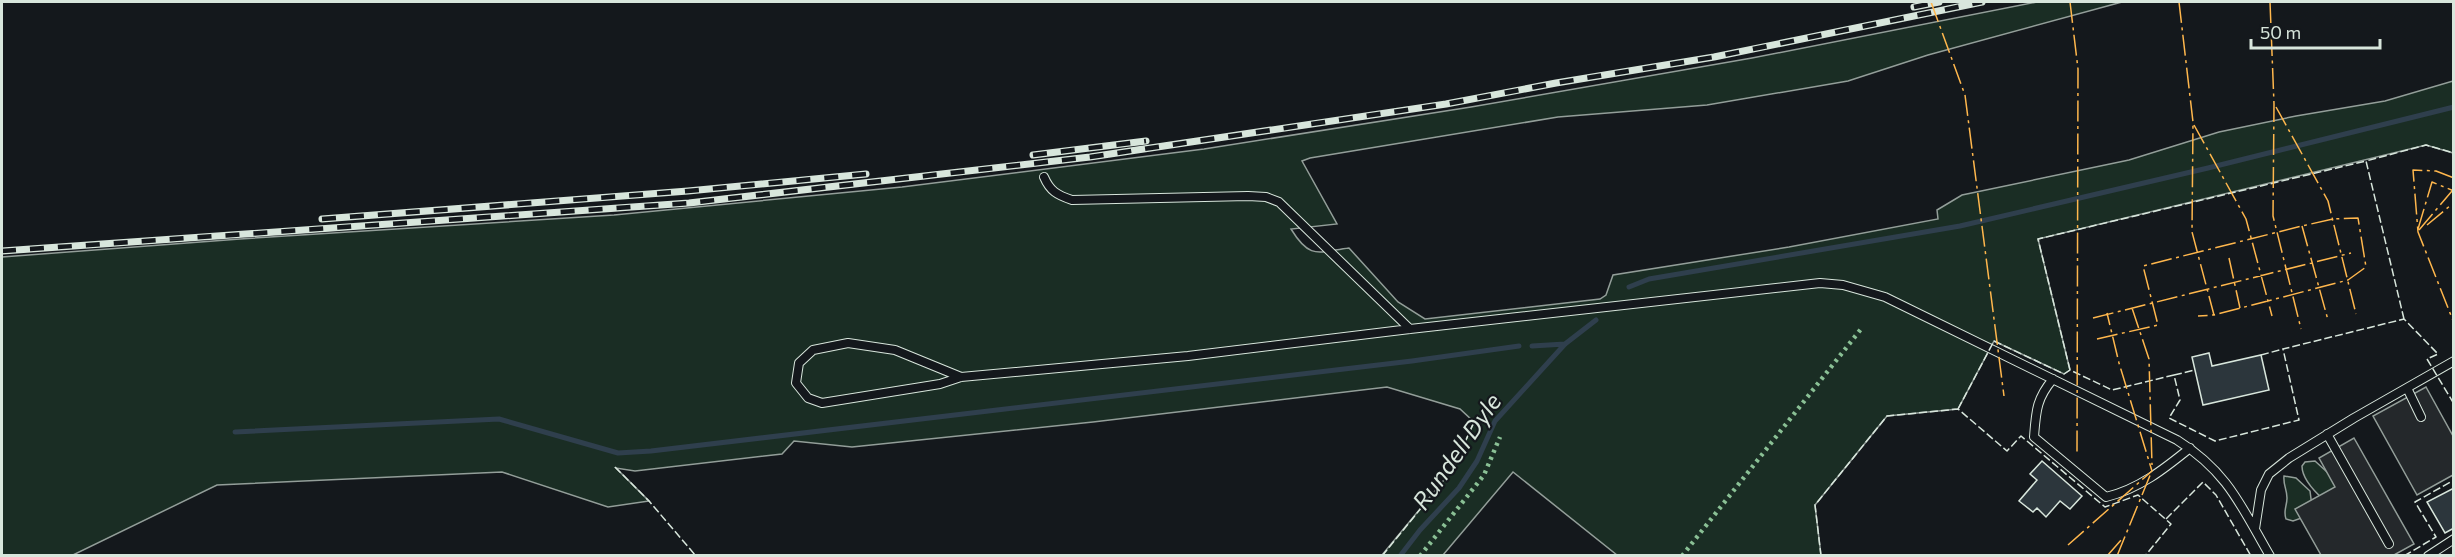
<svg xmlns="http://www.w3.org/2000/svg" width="2455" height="557" viewBox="0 0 2455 557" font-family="Commissioner,sans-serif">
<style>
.green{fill:#1a2d24;stroke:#939e99;stroke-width:1.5}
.parking{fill:#24282b;stroke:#939e99;stroke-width:1.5}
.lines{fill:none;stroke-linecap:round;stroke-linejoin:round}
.stream{stroke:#2f3f4d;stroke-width:5}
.building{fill:#2c363c;stroke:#d8e6dc;stroke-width:1.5}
.lane-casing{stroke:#d8e6dc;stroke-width:10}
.lane{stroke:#14181c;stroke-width:8}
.rail-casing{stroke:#d8e6dc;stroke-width:7}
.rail{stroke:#14181c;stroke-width:4.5;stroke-dasharray:14;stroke-linecap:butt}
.hedge{stroke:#8ac095;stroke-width:4.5;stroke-dasharray:3 4.5;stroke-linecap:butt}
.fence{stroke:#d8e6dc;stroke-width:1.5;stroke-dasharray:8 3;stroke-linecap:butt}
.power{stroke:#ffb74d;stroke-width:1.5;stroke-dasharray:21 4.5 3 4.5;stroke-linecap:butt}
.labels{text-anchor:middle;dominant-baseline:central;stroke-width:4.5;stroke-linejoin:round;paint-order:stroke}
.water-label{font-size:24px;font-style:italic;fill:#d8e6dc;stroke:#14181c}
</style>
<rect width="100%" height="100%" fill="#14181c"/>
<path class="green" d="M 2037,2 L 2122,2 L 1928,55 L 1848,81 L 1707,105 L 1558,117 L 1310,158 L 1302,161 L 1337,224 L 1291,229 C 1310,260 1318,252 1349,248 L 1398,302 L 1425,319 L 1600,299 L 1606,295 L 1613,275 L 1789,247 L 1938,219 L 1937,210 L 1962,195 L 2129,160 L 2219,132 L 2296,116 L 2385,101 L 2453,81 L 2453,153 L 2426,145 L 2038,239 L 2070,370 L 2064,374 L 1994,341 L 1958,409 L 1887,416 L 1815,505 L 1821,555 L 1617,555 L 1513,472 L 1443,555 L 1382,555 L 1453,469 L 1474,422 L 1460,409 L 1387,387 L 1093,422 L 852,447 L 794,441 L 782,454 L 635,471 L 616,468 L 649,501 L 608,507 L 502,472 L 217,485 L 73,555 L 2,556 L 2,257 L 240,239 L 614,215 L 902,187 L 1204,149 L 1471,107 L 1752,58 Z
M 2315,461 L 2338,482 L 2336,495 L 2324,500 C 2315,492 2302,479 2302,466 L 2305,462 Z
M 2284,476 L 2296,478 L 2310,491 L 2313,514 L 2293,521 L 2286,519 C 2283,511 2287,506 2287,498 C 2287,489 2283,485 2284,476 Z"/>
<path class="parking" d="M 2426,387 L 2453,436 L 2453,475 L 2417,495 L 2373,416 Z
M 2354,438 L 2414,544 L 2394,555 L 2321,555 L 2295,509 L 2335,487 L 2319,458 Z"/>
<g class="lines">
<path class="stream" d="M 1629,287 L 1649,279 L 1960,226 L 2208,168 L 2454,107
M 1532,346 L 1565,344
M 235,432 L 499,419 L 618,453 L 651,451 L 1412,361 L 1519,346
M 1400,556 L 1420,530 L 1459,488 L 1477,461 L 1495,421 L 1565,344 L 1596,320"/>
</g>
<path class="building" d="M 2209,353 L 2212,366 L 2261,355 L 2269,390 L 2203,405 L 2192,357 Z
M 2042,461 L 2082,496 L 2070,509 L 2060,501 L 2046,517 L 2037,508 L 2033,512 L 2019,501 L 2037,480 L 2030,474 Z
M 2454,488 L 2454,528 L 2445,533 L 2427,502 Z"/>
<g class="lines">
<g class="lane-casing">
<path id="lane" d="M 1044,177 C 1050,191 1057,195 1072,200 L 1248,196 L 1266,197 L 1279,202 L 1410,329
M 961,377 L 895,350 L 848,343 L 813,350 L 799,363 L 796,383 L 808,398 L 822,403 L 940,384 L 961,377 L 1188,356 L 1410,329 L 1820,283 L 1843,285 L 1885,297 L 2177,440 C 2228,472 2241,506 2270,556
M 2053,379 C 2036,399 2036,412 2034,437 L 2106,497 C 2139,489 2164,469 2190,448
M 2407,388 L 2421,417
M 2327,434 L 2389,544
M 2255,529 L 2261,490 L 2269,474 L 2289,458 L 2354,418 L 2454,361
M 2428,556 L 2454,539"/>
</g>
<use href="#lane" class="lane"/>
<g class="rail-casing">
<path id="rail" d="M 1914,7 L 1939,2
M 1033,155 L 1146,141
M 322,219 L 688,191 L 866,174
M 2,251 L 689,203 L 1090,157 L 1446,104 L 1556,83 L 1714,57 L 1982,2"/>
</g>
<use href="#rail" class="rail"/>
<path class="hedge" d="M 1420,556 L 1484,475 L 1500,437
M 1682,556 L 1861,329"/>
<path class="fence" d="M 2404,319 L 2366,161 L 2426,145 L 2454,153
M 2261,355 L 2283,349
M 2070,370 L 2038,239 L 2366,161
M 2174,375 L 2195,370
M 1958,409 L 1994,341 L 2064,374 L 2070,370 L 2112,390 L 2174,375 L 2180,400 L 2169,418 L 2215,441 L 2299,420 L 2283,349 L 2404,319 L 2438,354 L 2427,359 L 2454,404
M 615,467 L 649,501 L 696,556
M 2166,519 L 2203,482 L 2216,495 L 2251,556
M 1382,556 L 1453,469 L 1474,422
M 1821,556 L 1815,505 L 1887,416 L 1958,409 L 2007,451 L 2021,436 L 2105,507 L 2138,495 L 2171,524 L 2145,556
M 2404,556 L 2436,537 L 2415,502 L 2454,480"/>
<path class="power" d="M 1931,2 L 1965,95 L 2004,396
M 2070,2 L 2078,69 L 2077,452
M 2179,2 L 2193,122 L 2192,232 L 2214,315
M 2270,2 L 2274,104 L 2273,216 L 2301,329
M 2276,107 L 2328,201 L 2356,314
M 2194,125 L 2246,219 L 2272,316
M 2454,178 L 2436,171 L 2413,170 L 2418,232 L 2454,323
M 2427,225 L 2451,205 L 2454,206
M 2302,226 L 2328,320
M 2418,229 L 2432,182 L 2454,191
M 2419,230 L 2452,191
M 2229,258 L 2240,308
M 2132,308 L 2149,359 L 2152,465
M 2093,318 L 2351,253
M 2097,339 L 2158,325 L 2143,266 L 2302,226 L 2333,219 L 2358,218 L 2366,267 L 2348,280 L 2214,315 L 2198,316
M 2068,545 L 2152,471 L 2119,363 L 2107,313
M 2107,556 L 2122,539
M 2117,556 L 2151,473"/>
</g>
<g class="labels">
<g class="water-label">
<text transform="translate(1456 451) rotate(-55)">Rundell Dyle</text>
</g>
</g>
<rect width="2455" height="557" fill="none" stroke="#d8e6dc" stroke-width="6"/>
<path d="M2251 39v9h129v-9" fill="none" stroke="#d8e6dc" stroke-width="3"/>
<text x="2260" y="39" font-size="18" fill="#d8e6dc" stroke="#14181c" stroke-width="4.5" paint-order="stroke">50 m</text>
</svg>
